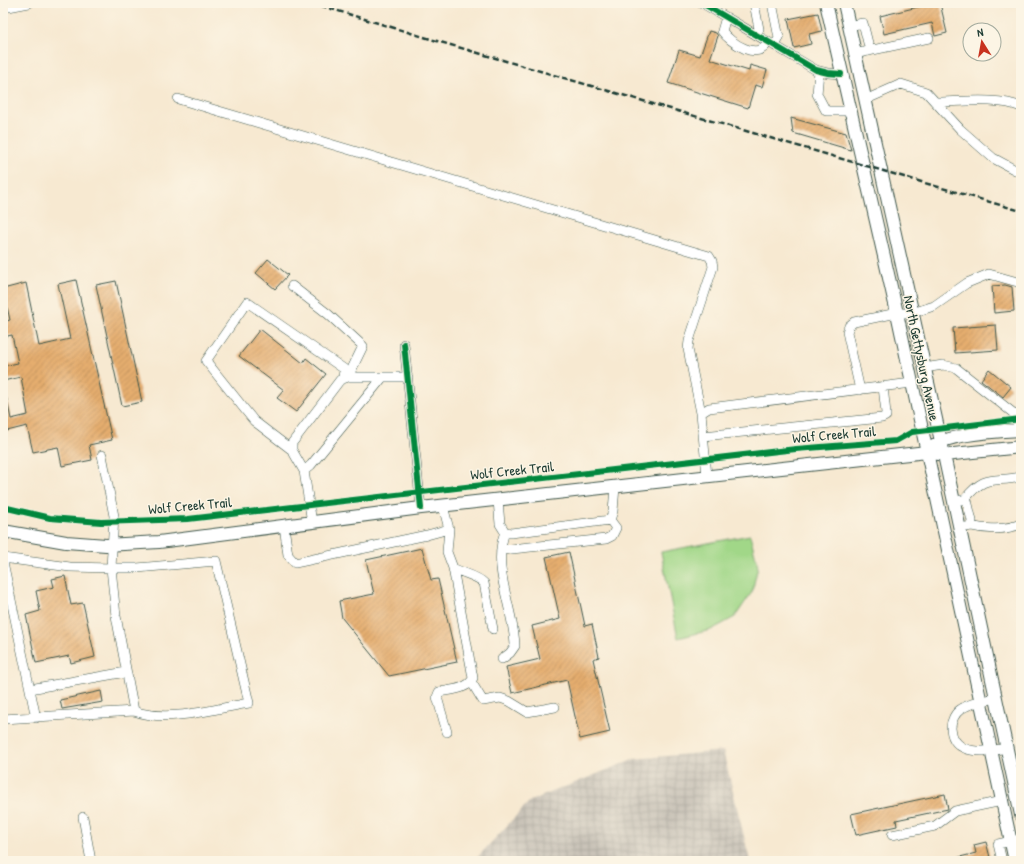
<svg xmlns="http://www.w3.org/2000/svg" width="1024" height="864" viewBox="0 0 1024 864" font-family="'Patrick Hand',sans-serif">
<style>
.industrial{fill:url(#industrial-grid)}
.garden{fill:#a1d788;stroke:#608a5e}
.building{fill:url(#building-hatch)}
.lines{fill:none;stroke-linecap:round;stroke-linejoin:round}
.minor-casing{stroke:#3f574c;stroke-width:10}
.major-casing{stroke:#3f574c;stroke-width:14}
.minor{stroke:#fff;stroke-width:9}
.major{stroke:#fff;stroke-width:12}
.rail{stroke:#1f3d34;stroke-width:2.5;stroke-dasharray:6 3;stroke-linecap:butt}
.cycleway-casing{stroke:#fcf5e5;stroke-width:8}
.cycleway{stroke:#00873e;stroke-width:6}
.labels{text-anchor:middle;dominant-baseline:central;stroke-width:3;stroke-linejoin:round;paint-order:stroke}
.street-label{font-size:14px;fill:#1f3d34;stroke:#fcf5e5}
</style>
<defs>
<pattern id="industrial-grid" width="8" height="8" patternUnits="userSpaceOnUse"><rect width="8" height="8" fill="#c9c3b8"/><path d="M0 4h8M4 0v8" fill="none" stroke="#aca89f"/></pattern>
<pattern id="building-hatch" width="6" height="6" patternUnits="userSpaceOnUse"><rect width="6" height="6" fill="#e5ad6e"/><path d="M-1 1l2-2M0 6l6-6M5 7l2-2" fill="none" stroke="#b98e5b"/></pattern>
</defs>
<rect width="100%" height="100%" fill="#fcf5e5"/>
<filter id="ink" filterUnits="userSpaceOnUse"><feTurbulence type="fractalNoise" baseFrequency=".025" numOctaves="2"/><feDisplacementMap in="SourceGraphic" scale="8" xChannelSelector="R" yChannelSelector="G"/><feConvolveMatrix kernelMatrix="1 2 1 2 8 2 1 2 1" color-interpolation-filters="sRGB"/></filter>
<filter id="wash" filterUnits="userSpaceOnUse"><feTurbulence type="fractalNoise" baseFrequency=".012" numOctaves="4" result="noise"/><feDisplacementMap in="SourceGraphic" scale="16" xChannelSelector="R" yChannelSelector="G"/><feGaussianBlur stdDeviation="0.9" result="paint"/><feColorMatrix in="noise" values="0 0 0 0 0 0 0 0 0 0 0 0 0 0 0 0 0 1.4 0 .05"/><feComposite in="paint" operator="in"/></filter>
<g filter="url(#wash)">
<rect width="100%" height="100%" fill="#f7e9d1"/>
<path class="industrial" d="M 723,751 L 750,861 L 474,861 L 530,801 L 634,759 Z"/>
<path class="garden" d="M 750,535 L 758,566 L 752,592 L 735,617 L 711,630 L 678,638 L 661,552 Z"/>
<g id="blocks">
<path class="building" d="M 935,3 L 940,3 L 947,33 L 935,36 L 932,23 L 884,34 L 880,16 Z
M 818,13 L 822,31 L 809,34 L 811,44 L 794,48 L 788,19 Z
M 709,31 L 716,33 L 718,36 L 710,59 L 749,71 L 750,65 L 767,70 L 762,87 L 755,85 L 748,108 L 668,83 L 679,50 L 700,56 Z
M 791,118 L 846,133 L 851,150 L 793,133 Z
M 268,259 L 288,275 L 275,289 L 256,273 Z
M 76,280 L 112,440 L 89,445 L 92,460 L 62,466 L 58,447 L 33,452 L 27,426 L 3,432 L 3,395 L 6,395 L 11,419 L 28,415 L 21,377 L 3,381 L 3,366 L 18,363 L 12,335 L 3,337 L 3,322 L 10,320 L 3,289 L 26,283 L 39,346 L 70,339 L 58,284 Z
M 116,281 L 142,402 L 122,406 L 96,285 Z
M 1005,285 L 1012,287 L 1014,311 L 994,313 L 992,286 Z
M 996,325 L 998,350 L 955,353 L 953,328 Z
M 260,329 L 303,363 L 306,358 L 326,374 L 296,412 L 277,398 L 284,390 L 239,356 Z
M 989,369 L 1011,387 L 1003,397 L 981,380 Z
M 422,548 L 431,580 L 438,579 L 457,662 L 389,676 L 342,618 L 339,601 L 374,594 L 366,560 Z
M 569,552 L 585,626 L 592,624 L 599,657 L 593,659 L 610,732 L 580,739 L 567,680 L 512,693 L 506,667 L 540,659 L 532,626 L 560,619 L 546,557 Z
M 65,576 L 71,605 L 83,603 L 95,657 L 71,663 L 69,656 L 36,663 L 26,615 L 40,611 L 36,591 L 54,587 L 52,579 Z
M 101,691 L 103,702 L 62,709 L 60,700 Z
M 945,794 L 948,809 L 896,820 L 897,826 L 856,835 L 851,814 Z
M 986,842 L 991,861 L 956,861 L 956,858 L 976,853 L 974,845 Z"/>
</g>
</g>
<g filter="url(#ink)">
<use href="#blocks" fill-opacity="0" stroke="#3f574c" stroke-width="1"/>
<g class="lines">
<g class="minor-casing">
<path id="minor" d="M 702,3 L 816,70 L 828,73 L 841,74
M 754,3 L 759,29 L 756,35
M 772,3 L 779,38 L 775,46
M 3,8 L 29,3
M 726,17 L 722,31 C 730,43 759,62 768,42
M 848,26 L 863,23 L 870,51
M 854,54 L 929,38
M 819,71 L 817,94 L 826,111 L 851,111
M 178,99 L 709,256 L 712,261 L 713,267 L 689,341 L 688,349 L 701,413
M 865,100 L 901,84 L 926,92 L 960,129 L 993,158 L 1021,173
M 935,102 C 959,102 999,97 1021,107
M 292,286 L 328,314 L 363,346 L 348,377
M 404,344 L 421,508
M 924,368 L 943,365 L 956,368 L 1017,416 L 1018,430
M 860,390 L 847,332 L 849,326 L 854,322 L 897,313 L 912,313 L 934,306 L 967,283 L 989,274 L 1021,283
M 703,436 L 882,418 L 886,416 L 886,413 L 883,387
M 292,450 L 254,421 L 206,361 L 247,302 L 344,369 L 343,379
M 304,471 L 311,465 L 383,377
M 707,476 L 701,413 L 709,408 L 912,383
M 965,499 C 986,473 993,483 1021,477
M 498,500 L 500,524 L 505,532 L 511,533 L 610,520
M 961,500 L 967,500 L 972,521 L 971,526 L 966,527
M 443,506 L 449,529 L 447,552 L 453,568 L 473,678 C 469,689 450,690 439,692 L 437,697 L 447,732
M 610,520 L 613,511 L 615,487
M 312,523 L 304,471 L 292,450 L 292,443 L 340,380 L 348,377 L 408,377
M 284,526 L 288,555 L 295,563 L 427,535 L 449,529
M 971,526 C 986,530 1006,530 1021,524
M 502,550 L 606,539 L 612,536 L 616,528 L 610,520
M 3,558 L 70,567 L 111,568 L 114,516 L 102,455
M 3,562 L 36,718
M 453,568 C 462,573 478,576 484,583 L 493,629
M 502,659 L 510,653 L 515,646 C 514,609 491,568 505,532
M 472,683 L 483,701 L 500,698 L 509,701 L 527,712 L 555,707
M 30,689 L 126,672
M 996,698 C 984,701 971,702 961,709 C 955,713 951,721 951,728 C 953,757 987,752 1007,748
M 3,719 L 134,711 L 116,616 L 111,568 L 137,568 L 216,561 L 249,703 C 214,709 167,723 134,711
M 83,817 L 91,861
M 892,835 L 935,826 L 955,811 L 1002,801
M 1002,861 L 998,844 L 1021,839"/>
</g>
<g class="major-casing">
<path id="major" d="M 826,3 L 897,313 L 1015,861
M 844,3 L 944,455 L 1021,815
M 934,446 C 948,434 1001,431 1021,430
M 3,531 L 66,542 L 106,545 L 159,542 L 421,508 L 927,452 L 944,455 L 1021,447"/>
</g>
<use href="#minor" class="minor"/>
<use href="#major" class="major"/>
<path class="rail" d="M 312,3 L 437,41 L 1021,211"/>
<g class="cycleway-casing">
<path id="cycleway" d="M 702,3 L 816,70 L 828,73 L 841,74
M 404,344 L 421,508
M 3,507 L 50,518 L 101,522 L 188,519 L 796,449 L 896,441 L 912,432 L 1021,419"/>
</g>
<use href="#cycleway" class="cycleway"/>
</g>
</g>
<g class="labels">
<g class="street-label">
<text transform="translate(922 358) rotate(78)">North Gettysburg Avenue</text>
<text transform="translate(834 434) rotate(-5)">Wolf Creek Trail</text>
<text transform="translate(512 470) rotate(-6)">Wolf Creek Trail</text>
<text transform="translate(190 505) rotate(-5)">Wolf Creek Trail</text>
</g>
</g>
<rect width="1024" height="864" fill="none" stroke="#fcf5e5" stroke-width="16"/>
<g transform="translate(982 42) rotate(349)"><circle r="19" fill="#fcf5e5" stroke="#a4ab9e"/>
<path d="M0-3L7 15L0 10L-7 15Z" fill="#c8321e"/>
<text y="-6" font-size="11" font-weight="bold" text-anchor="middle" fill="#1f3d34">N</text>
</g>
</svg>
